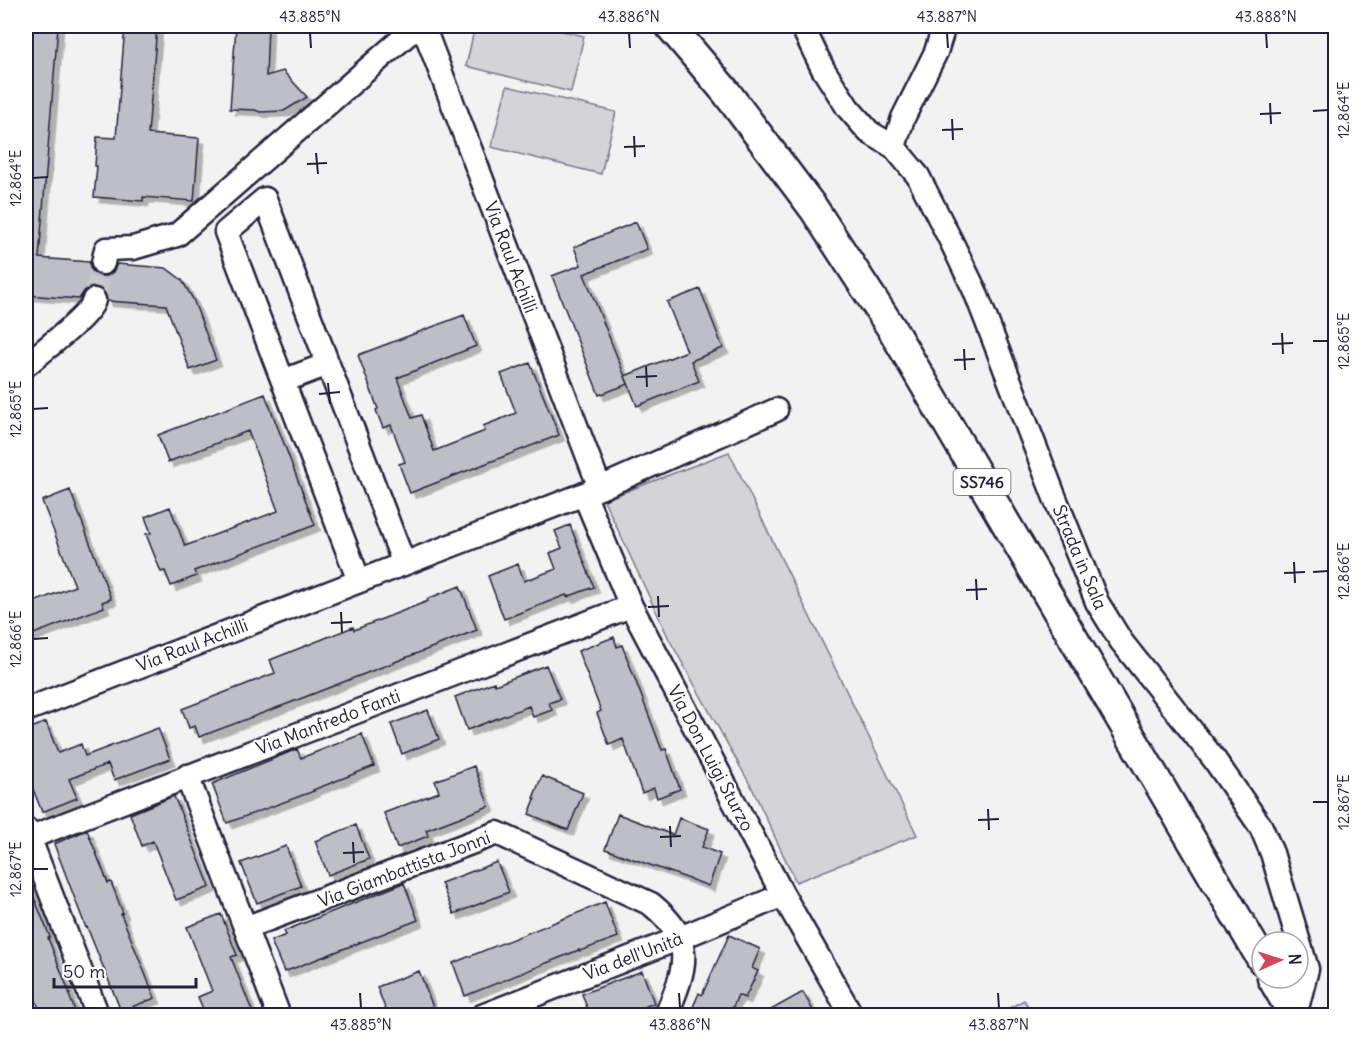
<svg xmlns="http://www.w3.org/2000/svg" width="1361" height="1041" viewBox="0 0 1361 1041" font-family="Delius,sans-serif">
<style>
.green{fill:#d3d3d8;stroke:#7a7a8a;stroke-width:1.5}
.building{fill:#bebec6;stroke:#22223b;stroke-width:1.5;filter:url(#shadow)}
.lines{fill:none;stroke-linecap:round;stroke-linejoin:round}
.minor-tunnel{stroke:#c8c8ce;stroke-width:22;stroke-dasharray:22 11;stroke-linecap:butt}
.minor-casing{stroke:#22223b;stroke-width:27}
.major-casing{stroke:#22223b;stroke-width:33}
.minor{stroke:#fff;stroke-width:22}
.major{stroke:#fff;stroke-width:28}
.ticks{fill:none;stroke:#22223b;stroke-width:2}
.labels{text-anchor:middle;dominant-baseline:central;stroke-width:4.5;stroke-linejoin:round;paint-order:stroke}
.shield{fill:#fff;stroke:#646476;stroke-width:1.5}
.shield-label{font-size:16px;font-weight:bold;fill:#22223b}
.street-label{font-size:18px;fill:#22223b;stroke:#fff}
.neatline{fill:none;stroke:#22223b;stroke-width:2}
.ticks-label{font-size:15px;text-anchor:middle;fill:#22223b}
</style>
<defs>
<filter id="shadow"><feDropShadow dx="5.5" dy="5.5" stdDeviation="0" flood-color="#0004"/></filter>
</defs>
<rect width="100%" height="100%" fill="#f2f2f3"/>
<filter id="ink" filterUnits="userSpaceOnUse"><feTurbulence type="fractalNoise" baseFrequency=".0167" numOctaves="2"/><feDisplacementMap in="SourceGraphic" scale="12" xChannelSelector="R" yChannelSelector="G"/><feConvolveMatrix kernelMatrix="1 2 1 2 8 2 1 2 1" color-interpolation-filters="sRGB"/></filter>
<g filter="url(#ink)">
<path class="green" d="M 475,26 L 541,26 L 584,36 L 571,92 L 466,66 Z
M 507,86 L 616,112 L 601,174 L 491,147 Z
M 729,452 L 917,835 L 796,882 L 752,788 L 669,639 L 604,500 Z
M 1024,1000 L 1034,1015 L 1001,1015 L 1000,1013 Z"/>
<path class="building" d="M 26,26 L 58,26 L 39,258 L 90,262 L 90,268 L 94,273 L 101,276 L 107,276 L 113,272 L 117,264 L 166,268 L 182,280 L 193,299 L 216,360 L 190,370 L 166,305 L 107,301 L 105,292 L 99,288 L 94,287 L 86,289 L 79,299 L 26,295 Z
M 125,26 L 157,26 L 148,134 L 199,138 L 194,201 L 143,197 L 143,201 L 94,197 L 97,166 L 95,166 L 97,137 L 116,138 Z
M 236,26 L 268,26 L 266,76 L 283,71 L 307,97 L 284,111 L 260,112 L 255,110 L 230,109 Z
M 636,222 L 647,249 L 584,274 L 628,384 L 599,395 L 552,276 L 581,265 L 574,247 Z
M 700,289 L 723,348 L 691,361 L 699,381 L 637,406 L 625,376 L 687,351 L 667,302 Z
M 464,315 L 476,346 L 397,378 L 412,418 L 421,415 L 434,451 L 485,431 L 483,426 L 516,413 L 501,374 L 530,363 L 559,435 L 410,493 L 399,464 L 405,462 L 391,425 L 383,428 L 376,410 L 378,409 L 358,355 Z
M 265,394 L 315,525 L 194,571 L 196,576 L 171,586 L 165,571 L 161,572 L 146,534 L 151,533 L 145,517 L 170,507 L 185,546 L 278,511 L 248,431 L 168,462 L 158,435 Z
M 70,490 L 111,599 L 102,602 L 104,607 L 26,637 L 26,605 L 75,586 L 42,501 Z
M 570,525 L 594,587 L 567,597 L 566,595 L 504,619 L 488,576 L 518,564 L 524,581 L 556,569 L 550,553 L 562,548 L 555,531 Z
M 460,586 L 477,630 L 287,704 L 199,737 L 195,726 L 189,728 L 182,709 L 275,673 L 270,660 L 353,627 L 354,630 L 428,601 L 427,599 Z
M 614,637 L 617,647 L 622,645 L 662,750 L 666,749 L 680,789 L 657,798 L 654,788 L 642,793 L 623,739 L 609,745 L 597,713 L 601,711 L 578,651 Z
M 546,665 L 560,699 L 549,703 L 552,710 L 533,717 L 529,706 L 467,730 L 455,697 L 494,682 L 495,685 Z
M 428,710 L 439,739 L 402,754 L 391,724 Z
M 46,722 L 58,753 L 81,744 L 85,756 L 158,728 L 170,759 L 114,780 L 108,764 L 69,779 L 77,798 L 42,812 L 26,771 L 26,730 Z
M 362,734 L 374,766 L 313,790 L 314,791 L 227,823 L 212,784 L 297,749 L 301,758 Z
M 474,766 L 489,806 L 426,830 L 428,836 L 397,848 L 384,813 L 439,792 L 435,781 Z
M 542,776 L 583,793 L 568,830 L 529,814 L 535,799 L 533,798 Z
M 174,796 L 210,887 L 176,900 L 153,841 L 142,846 L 130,814 Z
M 618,814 L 673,835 L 679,818 L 709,829 L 702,847 L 720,854 L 709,886 L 605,849 Z
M 356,825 L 369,859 L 328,875 L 315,841 Z
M 87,830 L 108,883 L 111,882 L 123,913 L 121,914 L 155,998 L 121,1011 L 87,927 L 86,928 L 54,844 Z
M 286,846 L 301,886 L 257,903 L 241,863 Z
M 497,862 L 509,892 L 454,914 L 441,883 Z
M 26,878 L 50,937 L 48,938 L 70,994 L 69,995 L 77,1016 L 42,1016 L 26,975 Z
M 404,883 L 418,920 L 284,972 L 271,941 L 286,935 L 284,931 Z
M 605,902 L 618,937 L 580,951 L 579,950 L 465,996 L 453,963 Z
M 221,914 L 237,955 L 231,957 L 254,1016 L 206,1016 L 198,997 L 212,991 L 187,927 Z
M 729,935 L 760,949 L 752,968 L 758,971 L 745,998 L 738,995 L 729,1016 L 689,1016 L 699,993 L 702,995 Z
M 419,971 L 433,1007 L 411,1016 L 388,1016 L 377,987 Z
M 642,971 L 654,1003 L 622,1016 L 590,1016 L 582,994 Z
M 803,992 L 816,1016 L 760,1016 Z"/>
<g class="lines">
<path class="minor-tunnel" d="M 94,300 L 103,263"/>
<g class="minor-casing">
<path id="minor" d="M 423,26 L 600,488
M 802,26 L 823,69 L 848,108 L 869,132 L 894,147 L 918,176 L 952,243 L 975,291 L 1053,493 L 1097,602 L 1121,641 L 1214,759 L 1261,827 L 1272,853 L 1307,969 L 1295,1016
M 894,147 L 903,118 L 936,52 L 944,26
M 103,263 L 106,249 L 133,248 L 177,235 L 417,26
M 26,365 C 40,353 91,315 94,300
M 283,381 L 328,364
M 584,494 L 631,606 L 783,895 L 852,1016
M 359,581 L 226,232 L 265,199 L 404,564
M 26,710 L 600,488 L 776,410
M 187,776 L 279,1016
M 26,829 L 98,1016
M 26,839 L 631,606
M 245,928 L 497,833 L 651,904 C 697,942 686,967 666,1016
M 482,1016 L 680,938 L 783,895"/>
</g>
<g class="major-casing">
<path id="major" d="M 670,26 L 726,92 L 814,209 L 892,329 L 1262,960
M 1272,978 L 1294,1016"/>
</g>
<use href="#minor" class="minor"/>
<use href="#major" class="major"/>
</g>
</g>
<path class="ticks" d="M 310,33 L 311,48M 629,33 L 630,48M 947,33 L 948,48M 1266,33 L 1267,48M 1270,103 L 1271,124M 1313,111 L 1328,110M 1260,114 L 1281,113M 952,119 L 953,140M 942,130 L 963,129M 634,136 L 635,157M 624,147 L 645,146M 316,153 L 318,174M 307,164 L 327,163M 33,178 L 48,177M 1282,333 L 1283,354M 1313,341 L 1328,341M 1272,344 L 1293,343M 964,349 L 965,370M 954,360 L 975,359M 646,366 L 647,387M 636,377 L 657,376M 328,383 L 330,404M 319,394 L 340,392M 33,409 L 48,408M 1294,562 L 1295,583M 1313,572 L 1328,571M 1284,573 L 1305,572M 976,579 L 977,600M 966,590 L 987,589M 658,596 L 659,617M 648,607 L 669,606M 341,612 L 342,633M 331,623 L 352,622M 33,639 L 48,638M 1313,802 L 1328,802M 988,809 L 989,830M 978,820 L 999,819M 670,826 L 671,847M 660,837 L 681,836M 353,842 L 354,863M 343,853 L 364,852M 33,869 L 48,869M 360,993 L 361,1008M 679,993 L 680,1008M 998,993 L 999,1008"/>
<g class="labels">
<rect class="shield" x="953.5" y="469" width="57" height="26" rx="4.5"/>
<g class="shield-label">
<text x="982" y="482">SS746</text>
</g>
<g class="street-label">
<text transform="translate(511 257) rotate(69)">Via Raul Achilli</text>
<text transform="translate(1080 557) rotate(67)">Strada in Sala</text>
<text transform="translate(192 645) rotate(-21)">Via Raul Achilli</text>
<text transform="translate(328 722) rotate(-21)">Via Manfredo Fanti</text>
<text transform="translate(711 758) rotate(62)">Via Don Luigi Sturzo</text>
<text transform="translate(404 869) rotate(-21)">Via Giambattista Jonni</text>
<text transform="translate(633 956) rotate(-21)">Via dell'Unità</text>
</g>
</g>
<rect width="1361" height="1041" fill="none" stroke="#fff" stroke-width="66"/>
<g transform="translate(1280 960) rotate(87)"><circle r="28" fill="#ffffff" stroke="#a7a7b1" stroke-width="1.5"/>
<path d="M0-4.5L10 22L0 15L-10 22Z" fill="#d1495b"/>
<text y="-9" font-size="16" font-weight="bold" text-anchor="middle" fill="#22223b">N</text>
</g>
<path d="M54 978v9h142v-9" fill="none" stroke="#22223b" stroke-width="3"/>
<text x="63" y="978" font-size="18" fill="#22223b" stroke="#ffffff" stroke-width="4.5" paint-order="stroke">50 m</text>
<rect x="33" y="33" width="1295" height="975" class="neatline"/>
<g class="ticks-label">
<text x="310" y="22">43.885°N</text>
<text x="629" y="22">43.886°N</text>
<text x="947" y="22">43.887°N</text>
<text x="1266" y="22">43.888°N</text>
<text transform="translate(1344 110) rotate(-90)" y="5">12.864°E</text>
<text transform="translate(16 178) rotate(-90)" y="5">12.864°E</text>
<text transform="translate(1344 341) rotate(-90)" y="5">12.865°E</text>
<text transform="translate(16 409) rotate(-90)" y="5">12.865°E</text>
<text transform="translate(1344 571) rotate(-90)" y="5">12.866°E</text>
<text transform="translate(16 639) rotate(-90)" y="5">12.866°E</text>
<text transform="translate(1344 802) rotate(-90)" y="5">12.867°E</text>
<text transform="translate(16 869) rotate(-90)" y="5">12.867°E</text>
<text x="361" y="1030">43.885°N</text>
<text x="680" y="1030">43.886°N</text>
<text x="999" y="1030">43.887°N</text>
</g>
</svg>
